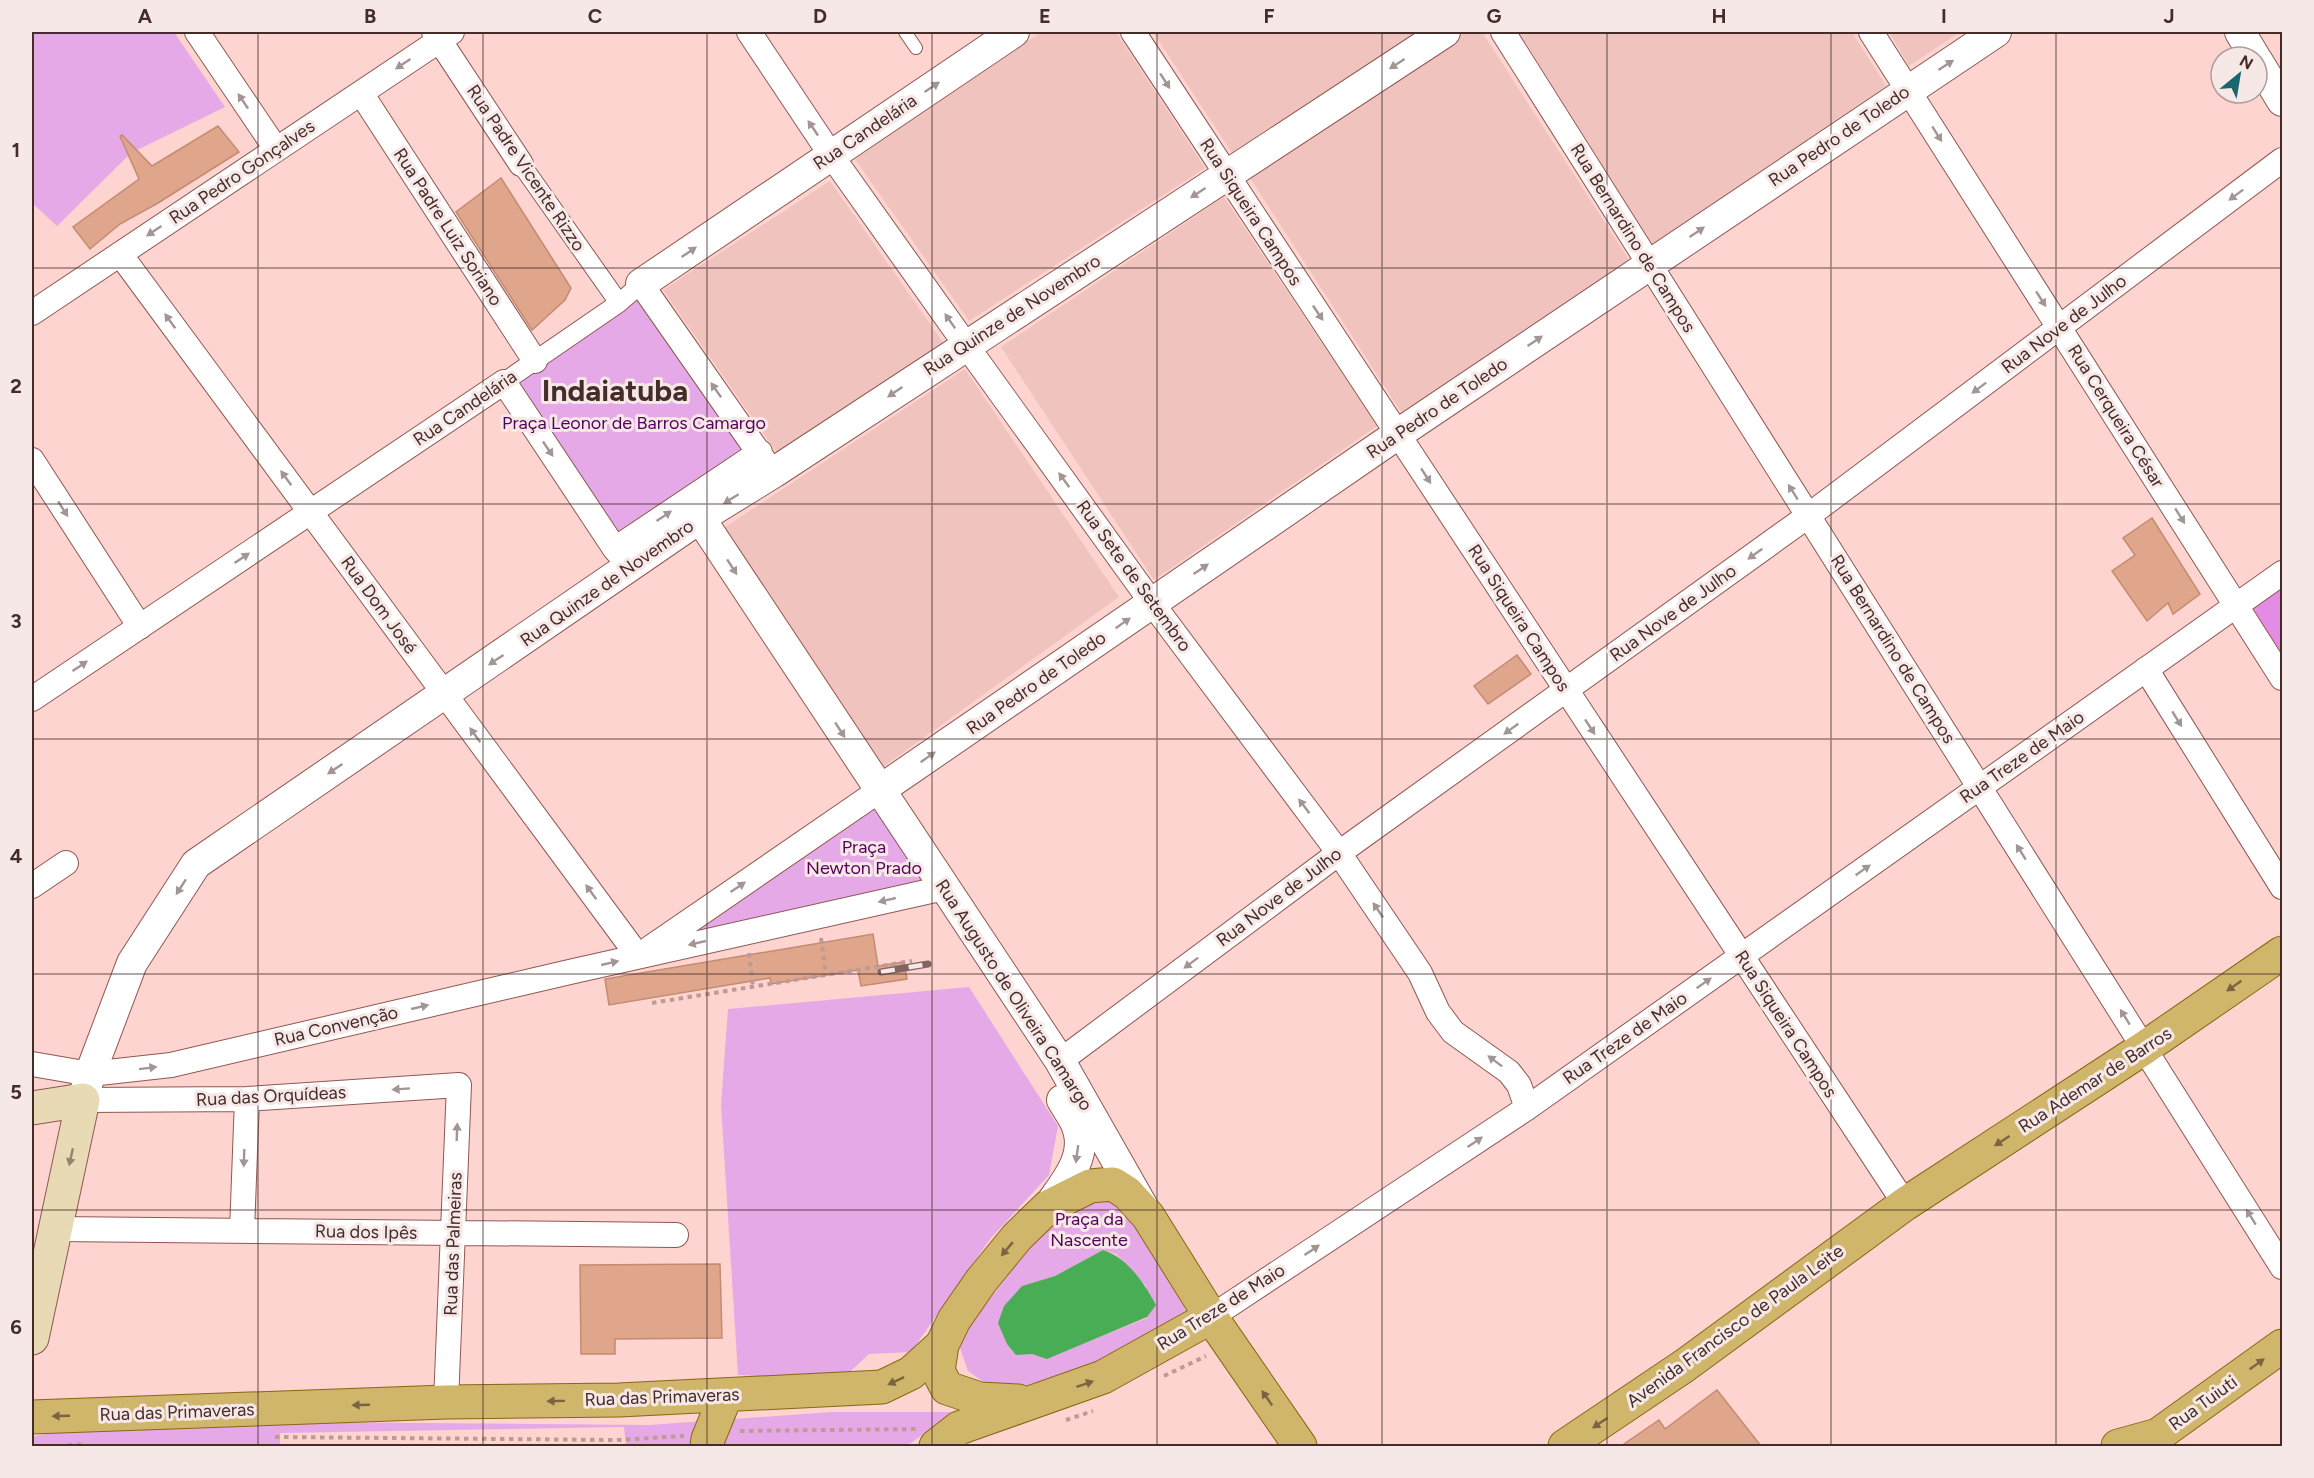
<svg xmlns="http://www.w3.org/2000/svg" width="2314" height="1478" viewBox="0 0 2314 1478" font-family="Figtree,sans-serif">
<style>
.built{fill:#f0c3be}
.green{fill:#e6a9e7;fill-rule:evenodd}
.forest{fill:#e38be5}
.water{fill:#49ad56}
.building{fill:#e0a68b;stroke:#c38b71;stroke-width:1.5}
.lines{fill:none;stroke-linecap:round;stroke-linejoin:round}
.service-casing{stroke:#915751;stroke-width:14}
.pedestrian-casing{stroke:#915751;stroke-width:20}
.minor-casing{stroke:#915751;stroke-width:26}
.tertiary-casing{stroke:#915751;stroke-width:32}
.secondary-casing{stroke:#915751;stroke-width:35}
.primary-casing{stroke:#8a6612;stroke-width:35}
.path{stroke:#be9a96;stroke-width:4;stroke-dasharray:4.5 4.5;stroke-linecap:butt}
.service{stroke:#fff;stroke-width:12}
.pedestrian{stroke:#fff;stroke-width:18}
.minor{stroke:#fff;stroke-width:24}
.tertiary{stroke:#fff;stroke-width:30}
.secondary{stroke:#e7dab4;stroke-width:33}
.primary{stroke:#cfb66a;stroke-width:33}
.rail-casing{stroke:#836461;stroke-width:7}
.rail{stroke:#f6e8e7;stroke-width:4.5;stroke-dasharray:14;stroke-linecap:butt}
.oneway{fill:#a29694}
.oneway2{fill:#7c6343}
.oneway3{fill:#96836e}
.grid{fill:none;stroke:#452c29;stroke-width:1.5;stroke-opacity:0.55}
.labels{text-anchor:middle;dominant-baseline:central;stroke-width:6;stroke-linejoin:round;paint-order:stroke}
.street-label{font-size:18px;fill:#452c29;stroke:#f6e8e7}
.park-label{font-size:18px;fill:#55005a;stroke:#f6e8e7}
.town-label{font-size:30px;font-weight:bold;fill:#452c29;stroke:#f6e8e7}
.neatline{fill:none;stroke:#452c29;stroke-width:2}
.grid-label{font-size:20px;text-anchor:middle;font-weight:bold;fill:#452c29}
</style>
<rect width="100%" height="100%" fill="#fdd4cf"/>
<path class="built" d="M 1041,32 L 1116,32 L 1205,168 L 969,321 L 855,159 Z
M 1153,32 L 1424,32 L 1234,156 Z
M 1464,32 L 1482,32 L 1629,260 L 1401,412 L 1247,173 Z
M 1519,32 L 1852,32 L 1886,86 L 1652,244 Z
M 1889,32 L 1960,32 L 1909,66 Z
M 830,181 L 944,344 L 777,453 L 663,290 Z
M 1224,197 L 1377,426 L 1154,580 L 1001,347 Z
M 965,369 L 1119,597 L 883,767 L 722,529 Z"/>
<path class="green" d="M 32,32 L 174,32 L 225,107 L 131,153 L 57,226 L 32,203 Z
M 641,284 L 760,452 L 615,549 L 504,382 Z
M 880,790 L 944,888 L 638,956 Z
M 969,987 L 1058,1126 L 1049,1175 L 990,1239 L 911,1352 L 869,1354 L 841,1380 L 738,1375 L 721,1105 L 728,1009 Z
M 1112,1200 L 1130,1217 L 1189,1316 L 1036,1401 L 985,1383 L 968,1371 L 959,1345 L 967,1328 L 1044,1230 L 1081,1206 ZM 1103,1250 L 1116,1254 L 1146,1286 L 1147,1318 L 1047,1358 L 1032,1354 L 1022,1286 L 1055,1276 Z
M 832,1412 L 953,1412 L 911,1443 L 902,1446 L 626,1446 L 624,1427 L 280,1433 L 280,1446 L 32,1446 L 32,1437 L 75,1426 L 190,1421 L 649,1425 Z"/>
<path class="forest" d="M 2282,573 L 2282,678 L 2237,605 Z"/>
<path class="water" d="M 1103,1250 C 1128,1258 1144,1283 1156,1305 L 1147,1317 L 1047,1359 L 1032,1354 L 1016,1355 L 1007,1344 L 998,1323 L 1004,1306 L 1022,1286 L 1055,1276 Z"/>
<path class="building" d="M 218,126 L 239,152 L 158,203 L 120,224 L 90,249 L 73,227 L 139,179 L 120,136 L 122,135 L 152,166 Z
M 501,178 L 571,288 L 565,300 L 532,330 L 456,212 Z
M 2152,518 L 2200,594 L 2173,614 L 2168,603 L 2147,621 L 2112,571 L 2135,555 L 2123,538 Z
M 1517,655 L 1531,674 L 1488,704 L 1474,686 Z
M 873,934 L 878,966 L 904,962 L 907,979 L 861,986 L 858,970 L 771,984 L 770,978 L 609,1005 L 605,979 Z
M 720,1264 L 722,1338 L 615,1339 L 615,1354 L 581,1354 L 580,1265 Z
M 1717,1390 L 1761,1446 L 1621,1446 L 1659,1420 L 1665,1429 Z"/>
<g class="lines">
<g class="service-casing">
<path id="service" d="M 905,32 L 916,48"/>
</g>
<g class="pedestrian-casing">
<path id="pedestrian" d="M 521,164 L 619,303
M 504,382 L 619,303 L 641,284"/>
</g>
<g class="minor-casing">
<path id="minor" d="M 197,32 L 276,149
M 434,32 L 521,164
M 749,32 L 831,155 L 966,345 L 1152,603 L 1339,853 L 1420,973 L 1438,1012 L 1453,1032 L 1509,1072 L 1519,1085 L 1527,1108
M 1133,32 L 1905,1204
M 1503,32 L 2282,1267
M 1871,32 L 2282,678
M 361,93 L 535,361
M 120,254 L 638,956
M 641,284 L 773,473
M 32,313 L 452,32
M 32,460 L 140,627
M 615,549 L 760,452
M 2146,669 L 2282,887
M 32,699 L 504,382 L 615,549 L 631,567
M 32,886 L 66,863
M 650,948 L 880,790
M 1060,1061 L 1339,853 L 1808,516 L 2282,160
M 32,1064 L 90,1074 L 171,1065 L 574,971 L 944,888
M 83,1100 L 247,1099 L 459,1085 L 446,1402
M 56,1229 L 676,1235
M 242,1231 L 247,1099
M 1211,1317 L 1527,1108 L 2282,573"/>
</g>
<g class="tertiary-casing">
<path id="tertiary" d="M 2240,32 L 2255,57
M 2257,60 L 2282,101
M 641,284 L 1014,32
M 700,518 L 1060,1061 L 1143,1207
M 880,790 L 1398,434 L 1996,32
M 83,1100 L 90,1074 L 132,963 L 196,864 L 700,518 L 773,473 L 1445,32
M 1048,1207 C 1063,1185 1087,1159 1078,1130 C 1076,1120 1067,1109 1062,1100"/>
</g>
<g class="secondary-casing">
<path id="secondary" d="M 32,1108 L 83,1100 L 32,1338"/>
</g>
<g class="primary-casing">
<path id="primary" d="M 942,1345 L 938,1371 L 947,1388 L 980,1399 L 1018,1401
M 32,1417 L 446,1402 L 619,1400 L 882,1387 L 911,1373 L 942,1345 L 954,1320 L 981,1281 L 1017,1237 L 1048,1207 L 1090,1186 L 1113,1184 L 1127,1193 L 1148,1216 L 1211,1317 L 1300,1446
M 707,1446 L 708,1439 L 726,1395
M 936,1446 L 959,1428 L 1103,1377 L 1211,1317
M 1565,1446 L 1684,1366 L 1905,1204 L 2144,1048 L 2282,953
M 2118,1446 L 2158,1435 L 2282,1346"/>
</g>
<path class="path" d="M 821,938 L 826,975
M 749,953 L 753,987
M 652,1003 L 912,961
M 1164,1376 L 1206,1356
M 1066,1420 L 1093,1411
M 740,1431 L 918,1429
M 275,1437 L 617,1440 L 684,1436
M 59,1446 L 85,1444"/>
<use href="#service" class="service"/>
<use href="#pedestrian" class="pedestrian"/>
<use href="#minor" class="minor"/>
<use href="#tertiary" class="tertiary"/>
<use href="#secondary" class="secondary"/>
<use href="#primary" class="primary"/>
<g class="rail-casing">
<path id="rail" d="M 881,972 L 928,964"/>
</g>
<use href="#rail" class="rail"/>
</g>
<defs><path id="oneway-solid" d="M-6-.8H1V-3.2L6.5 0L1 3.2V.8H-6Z" transform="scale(1.5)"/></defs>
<g class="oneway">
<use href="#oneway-solid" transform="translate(403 64) rotate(146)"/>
<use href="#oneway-solid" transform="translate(1397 64) rotate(147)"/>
<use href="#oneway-solid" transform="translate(1946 65) rotate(-33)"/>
<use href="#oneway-solid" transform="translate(1165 81) rotate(57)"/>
<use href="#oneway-solid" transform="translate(932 87) rotate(-34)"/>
<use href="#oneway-solid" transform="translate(243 101) rotate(-124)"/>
<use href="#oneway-solid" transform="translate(813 128) rotate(-124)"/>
<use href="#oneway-solid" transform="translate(1937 134) rotate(58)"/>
<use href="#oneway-solid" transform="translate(1198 193) rotate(147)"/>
<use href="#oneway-solid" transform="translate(2236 195) rotate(143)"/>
<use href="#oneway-solid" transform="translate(154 231) rotate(146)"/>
<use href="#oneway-solid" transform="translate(1697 232) rotate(-34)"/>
<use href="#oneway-solid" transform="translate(689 252) rotate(-34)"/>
<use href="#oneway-solid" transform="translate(2041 299) rotate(57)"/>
<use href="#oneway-solid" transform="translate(1318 313) rotate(56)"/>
<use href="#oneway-solid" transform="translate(170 321) rotate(-126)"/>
<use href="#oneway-solid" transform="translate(950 321) rotate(-125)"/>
<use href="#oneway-solid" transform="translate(1535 341) rotate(-34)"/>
<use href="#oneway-solid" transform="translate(1979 388) rotate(143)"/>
<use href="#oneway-solid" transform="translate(716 390) rotate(-125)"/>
<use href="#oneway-solid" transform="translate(895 392) rotate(146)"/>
<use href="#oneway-solid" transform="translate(548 449) rotate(56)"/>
<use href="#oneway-solid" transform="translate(1426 476) rotate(57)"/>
<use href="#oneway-solid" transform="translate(286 478) rotate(-126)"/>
<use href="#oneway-solid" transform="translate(1064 480) rotate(-126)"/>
<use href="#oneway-solid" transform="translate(1793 492) rotate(-122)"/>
<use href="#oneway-solid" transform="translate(731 499) rotate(148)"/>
<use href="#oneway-solid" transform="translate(63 509) rotate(57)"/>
<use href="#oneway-solid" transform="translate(664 516) rotate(-34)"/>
<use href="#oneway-solid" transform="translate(2180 516) rotate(58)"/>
<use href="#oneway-solid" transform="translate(1755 554) rotate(144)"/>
<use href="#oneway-solid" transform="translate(242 558) rotate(-34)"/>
<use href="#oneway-solid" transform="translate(732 567) rotate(57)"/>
<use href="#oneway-solid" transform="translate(1201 569) rotate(-34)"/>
<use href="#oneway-solid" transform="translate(1123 623) rotate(-35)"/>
<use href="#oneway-solid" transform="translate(496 660) rotate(146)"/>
<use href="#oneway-solid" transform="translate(80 666) rotate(-34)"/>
<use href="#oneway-solid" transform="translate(2177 719) rotate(58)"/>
<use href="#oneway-solid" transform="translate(1590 727) rotate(57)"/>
<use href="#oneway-solid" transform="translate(1511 729) rotate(144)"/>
<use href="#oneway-solid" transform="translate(840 730) rotate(57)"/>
<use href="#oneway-solid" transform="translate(475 735) rotate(-126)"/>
<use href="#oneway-solid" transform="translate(928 757) rotate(-35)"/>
<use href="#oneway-solid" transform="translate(335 769) rotate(146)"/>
<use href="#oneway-solid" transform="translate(1304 806) rotate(-127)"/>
<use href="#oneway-solid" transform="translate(2021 852) rotate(-122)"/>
<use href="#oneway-solid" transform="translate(1863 870) rotate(-35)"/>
<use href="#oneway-solid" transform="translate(181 887) rotate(123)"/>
<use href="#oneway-solid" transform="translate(738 887) rotate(-34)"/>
<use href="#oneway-solid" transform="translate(591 892) rotate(-126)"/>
<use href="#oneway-solid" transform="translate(887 900) rotate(167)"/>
<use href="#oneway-solid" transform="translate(1378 910) rotate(-124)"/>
<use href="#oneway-solid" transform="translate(697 943) rotate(167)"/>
<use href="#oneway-solid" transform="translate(610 963) rotate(-13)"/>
<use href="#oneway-solid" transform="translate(1191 963) rotate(143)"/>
<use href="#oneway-solid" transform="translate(1704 983) rotate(-35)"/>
<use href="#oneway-solid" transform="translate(420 1007) rotate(-13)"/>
<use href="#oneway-solid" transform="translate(2125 1017) rotate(-122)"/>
<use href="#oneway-solid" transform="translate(1495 1061) rotate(-143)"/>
<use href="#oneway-solid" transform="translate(148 1068) rotate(-7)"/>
<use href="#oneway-solid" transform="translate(401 1089) rotate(176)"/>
<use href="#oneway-solid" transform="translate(457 1132) rotate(-88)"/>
<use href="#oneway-solid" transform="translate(1475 1142) rotate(-34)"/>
<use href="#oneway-solid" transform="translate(1077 1154) rotate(98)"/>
<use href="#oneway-solid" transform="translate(244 1158) rotate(92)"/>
<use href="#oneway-solid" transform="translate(2251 1217) rotate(-122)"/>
<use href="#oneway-solid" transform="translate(1312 1250) rotate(-34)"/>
</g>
<g class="oneway2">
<use href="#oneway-solid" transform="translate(2234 986) rotate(145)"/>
<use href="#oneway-solid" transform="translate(2002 1141) rotate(147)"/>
<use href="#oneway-solid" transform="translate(1007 1249) rotate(130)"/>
<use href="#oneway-solid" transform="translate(2257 1364) rotate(-36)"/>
<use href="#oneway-solid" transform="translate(896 1381) rotate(155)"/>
<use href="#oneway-solid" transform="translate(1085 1384) rotate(-19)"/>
<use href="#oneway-solid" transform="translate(1267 1398) rotate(-125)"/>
<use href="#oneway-solid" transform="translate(556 1401) rotate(179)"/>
<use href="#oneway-solid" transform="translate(361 1405) rotate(178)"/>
<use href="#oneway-solid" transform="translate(61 1416) rotate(178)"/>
<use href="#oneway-solid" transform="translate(1600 1423) rotate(146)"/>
</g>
<use class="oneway3" href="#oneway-solid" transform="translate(71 1157) rotate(102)"/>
<path class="grid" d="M 258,32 L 258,1446M 483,32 L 483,1446M 707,32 L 707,1446M 932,32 L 932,1446M 1157,32 L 1157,1446M 1382,32 L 1382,1446M 1607,32 L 1607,1446M 1831,32 L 1831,1446M 2056,32 L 2056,1446M 32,268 L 2282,268M 32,504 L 2282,504M 32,739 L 2282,739M 32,974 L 2282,974M 32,1210 L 2282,1210"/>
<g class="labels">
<g class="street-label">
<text transform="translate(865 132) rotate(-34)">Rua Candelária</text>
<text transform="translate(1839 136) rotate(-34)">Rua Pedro de Toledo</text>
<text transform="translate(526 168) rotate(56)">Rua Padre Vicente Rizzo</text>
<text transform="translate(242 172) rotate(-34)">Rua Pedro Gonçalves</text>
<text transform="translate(1251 212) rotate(57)">Rua Siqueira Campos</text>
<text transform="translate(448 227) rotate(57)">Rua Padre Luiz Soriano</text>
<text transform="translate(1633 238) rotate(58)">Rua Bernardino de Campos</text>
<text transform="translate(1012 315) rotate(-33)">Rua Quinze de Novembro</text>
<text transform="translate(2064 324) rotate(-37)">Rua Nove de Julho</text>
<text transform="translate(465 408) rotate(-34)">Rua Candelária</text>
<text transform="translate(1437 408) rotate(-34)">Rua Pedro de Toledo</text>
<text transform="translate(2116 416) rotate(58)">Rua Cerqueira César</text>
<text transform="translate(1134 576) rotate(54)">Rua Sete de Setembro</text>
<text transform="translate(607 583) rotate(-35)">Rua Quinze de Novembro</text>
<text transform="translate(379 605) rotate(54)">Rua Dom José</text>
<text transform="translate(1673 613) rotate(-36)">Rua Nove de Julho</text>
<text transform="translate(1519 618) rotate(57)">Rua Siqueira Campos</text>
<text transform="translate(1893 649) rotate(58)">Rua Bernardino de Campos</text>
<text transform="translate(1036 683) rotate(-35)">Rua Pedro de Toledo</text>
<text transform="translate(2022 757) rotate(-35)">Rua Treze de Maio</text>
<text transform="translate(1279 897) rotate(-37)">Rua Nove de Julho</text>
<text transform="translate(1014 995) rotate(57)">Rua Augusto de Oliveira Camargo</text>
<text transform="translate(1786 1024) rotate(57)">Rua Siqueira Campos</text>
<text transform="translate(336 1026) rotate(-13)">Rua Convenção</text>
<text transform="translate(1625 1038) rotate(-35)">Rua Treze de Maio</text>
<text transform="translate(2095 1080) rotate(-33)">Rua Ademar de Barros</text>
<text transform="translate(271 1096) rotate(-3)">Rua das Orquídeas</text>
<text transform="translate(366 1232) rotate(1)">Rua dos Ipês</text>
<text transform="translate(453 1244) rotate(-88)">Rua das Palmeiras</text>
<text transform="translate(1221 1307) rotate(-32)">Rua Treze de Maio</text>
<text transform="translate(1735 1326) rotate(-36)">Avenida Francisco de Paula Leite</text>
<text transform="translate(662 1397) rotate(-2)">Rua das Primaveras</text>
<text transform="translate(2203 1403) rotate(-36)">Rua Tuiuti</text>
<text transform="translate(177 1412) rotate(-2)">Rua das Primaveras</text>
</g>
<g class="park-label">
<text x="634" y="423">Praça Leonor de Barros Camargo</text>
<text x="864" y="847">Praça<tspan x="864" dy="21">Newton Prado</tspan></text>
<text x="1089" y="1219">Praça da<tspan x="1089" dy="21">Nascente</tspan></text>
</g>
<g class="town-label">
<text x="615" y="390">Indaiatuba</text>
</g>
</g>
<rect width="2314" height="1478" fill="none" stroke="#f6e8e7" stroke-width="66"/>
<g transform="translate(2239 75) rotate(30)"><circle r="28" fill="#f6e8e7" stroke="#af9d9b" stroke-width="1.5"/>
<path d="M0-4.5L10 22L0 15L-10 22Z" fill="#1a666f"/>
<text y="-9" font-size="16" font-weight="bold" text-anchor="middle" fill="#452c29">N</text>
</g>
<rect x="33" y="33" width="2248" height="1412" class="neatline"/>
<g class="grid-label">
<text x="145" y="23">A</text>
<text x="370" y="23">B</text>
<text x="595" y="23">C</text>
<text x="820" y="23">D</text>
<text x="1045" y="23">E</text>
<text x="1269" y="23">F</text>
<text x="1494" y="23">G</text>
<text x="1719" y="23">H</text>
<text x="1944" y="23">I</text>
<text x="2169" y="23">J</text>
<text x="16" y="157">1</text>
<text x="16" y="393">2</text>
<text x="16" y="628">3</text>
<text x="16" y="863">4</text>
<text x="16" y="1099">5</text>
<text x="16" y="1334">6</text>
</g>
</svg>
